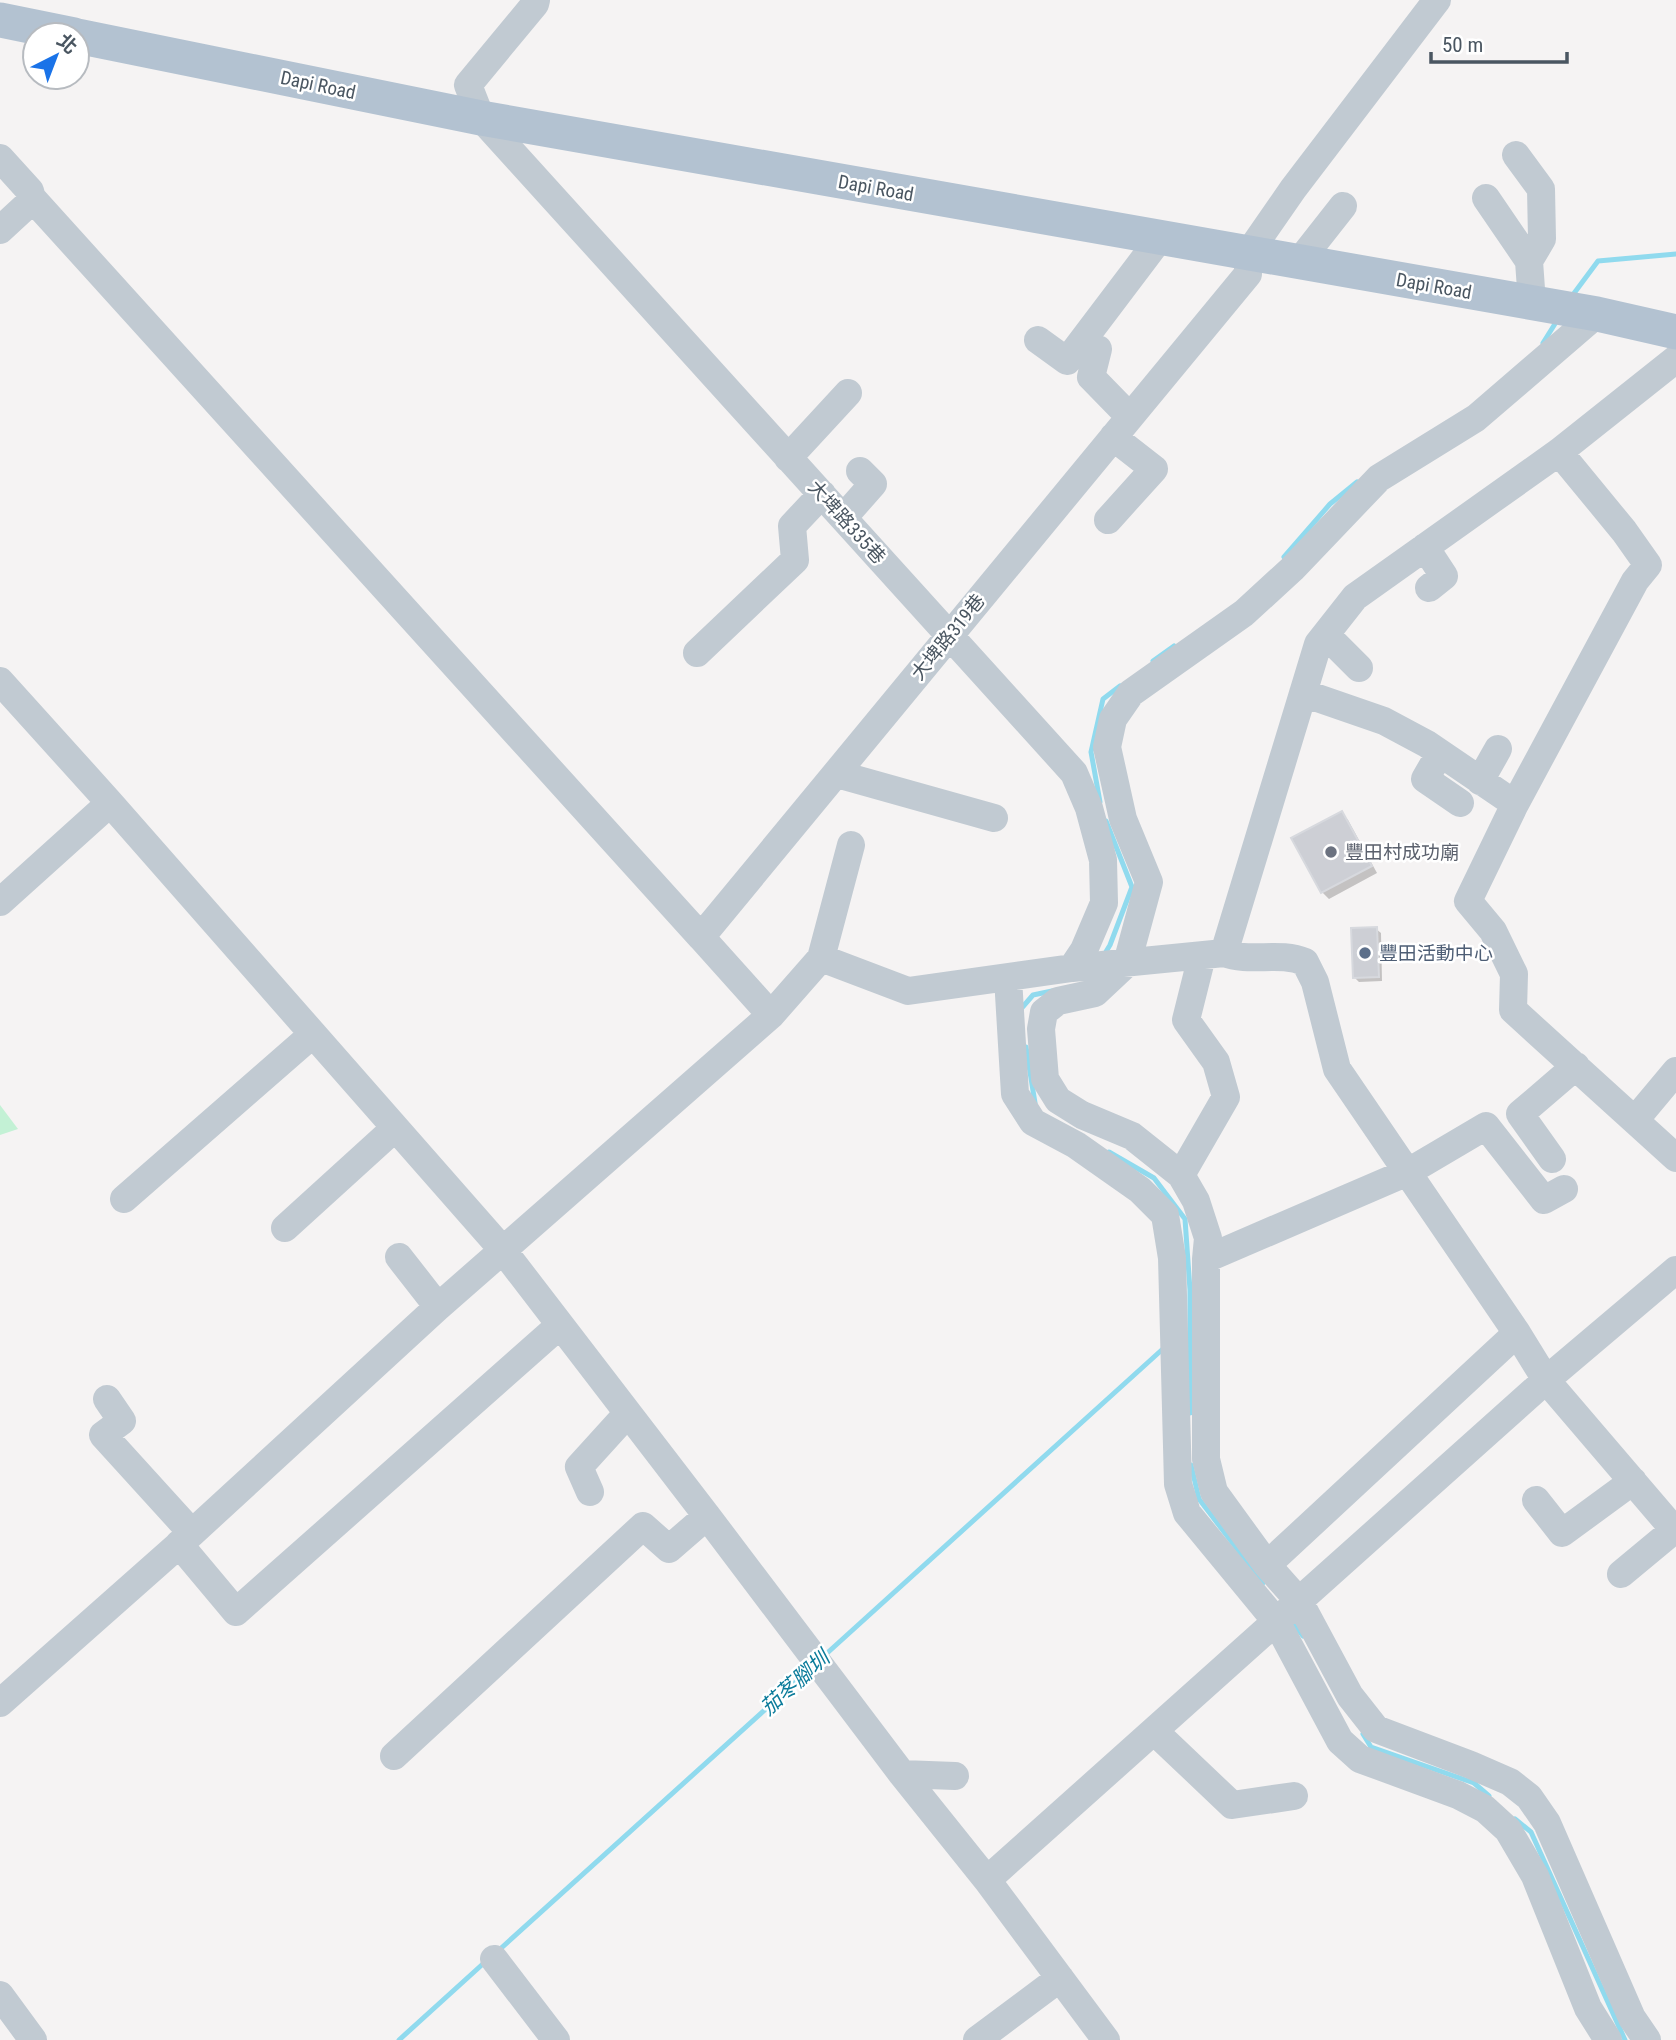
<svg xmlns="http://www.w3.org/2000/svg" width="1676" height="2040" viewBox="0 0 1676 2040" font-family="'Roboto Condensed','Noto Sans TC',sans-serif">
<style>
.green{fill:#c3f1d5}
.shadow{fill:#0003}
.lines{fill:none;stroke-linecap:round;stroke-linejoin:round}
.stream{stroke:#90daee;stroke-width:5}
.building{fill:#cdcfd5;stroke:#d7d9de;stroke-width:2}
.minor{stroke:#c1cad2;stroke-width:28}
.major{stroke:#b3c2d1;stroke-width:35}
.worship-dot{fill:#6b7280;stroke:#fff;stroke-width:2.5}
.service-dot{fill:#5c6f8a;stroke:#fff;stroke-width:2.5}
.labels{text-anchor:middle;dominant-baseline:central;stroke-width:5;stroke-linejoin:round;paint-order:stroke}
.street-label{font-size:19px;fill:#4a5661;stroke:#fff}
.worship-label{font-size:19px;fill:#5b616d;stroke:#fff;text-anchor:start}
.service-label{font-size:19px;fill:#4e5e75;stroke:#fff;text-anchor:start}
.water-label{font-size:21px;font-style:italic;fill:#0c7c9b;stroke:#fff}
</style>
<rect width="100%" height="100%" fill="#f5f3f3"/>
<path class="green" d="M 0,1105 L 18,1129 L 0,1135 Z"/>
<path class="shadow" d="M 1341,813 L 1348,820 L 1377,873 L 1329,899 L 1322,892 Z
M 1376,929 L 1381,933 L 1382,981 L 1359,982 L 1354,977 Z"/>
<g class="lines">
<path class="stream" d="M 1572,296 L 1598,261 L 1676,254
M 1543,343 L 1558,319
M 1284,557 L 1330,504 L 1357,482
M 1153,661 L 1174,646
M 1100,802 L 1091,752 L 1103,699 L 1120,686
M 1104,955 L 1110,945 L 1132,887 L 1106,821
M 1020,1010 L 1033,995 L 1052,991
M 1026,1047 L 1035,1103
M 1109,1152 L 1154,1178 L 1185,1219 L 1190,1290 L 1190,1413
M 1191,1465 L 1199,1499 L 1263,1583
M 1290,1619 L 1303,1636
M 825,1655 L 1165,1347
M 1363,1734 L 1371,1747 L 1474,1783 L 1489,1796
M 1515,1819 L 1531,1832 L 1625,2040
M 498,1951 L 810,1669
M 399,2040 L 485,1962"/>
</g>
<path class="building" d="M 1342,811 L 1372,866 L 1321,893 L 1291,838 Z
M 1377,927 L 1379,977 L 1353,978 L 1351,928 Z"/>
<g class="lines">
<path class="minor" d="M 536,0 L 535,4 L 468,85 L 481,118 L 1074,773 L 1089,808 L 1103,860 L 1104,903 L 1084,950 L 1072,968
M 1516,155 L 1541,189 L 1542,239 L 1529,261
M 0,158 L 30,191 L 32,198 L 26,206 L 0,230
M 32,198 L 701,937
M 1486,198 L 1529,261 L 1532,303
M 1299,262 L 1343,206
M 1038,340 L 1067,361 L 1160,238
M 1098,349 L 1091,377 L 1130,417
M 1559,452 L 1624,531 L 1648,565 L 1635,581 L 1515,804 L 1468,901 L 1493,931 L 1514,974 L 1513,1010 L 1676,1158
M 788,458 L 848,393
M 843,518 L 873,484 L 860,471
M 1108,520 L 1154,469 L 1113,437
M 1425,547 L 1444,576 L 1429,588
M 1326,635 L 1359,668
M 697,653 L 795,560 L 792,526 L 822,494
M 0,681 L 110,803 L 502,1249 L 707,1516 L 902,1774 L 987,1880 L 1106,2040
M 1303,693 L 1384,721 L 1427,744 L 1515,804
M 1440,753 L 1425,779 L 1460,803
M 837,774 L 994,818
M 1480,781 L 1498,749
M 0,902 L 110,803
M 1224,953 C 1250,963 1279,951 1305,962 L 1315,982 L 1337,1069 L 1517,1333 L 1546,1380 L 1676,1532
M 821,958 L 851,845
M 1008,978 L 1015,1094 L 1033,1122 L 1076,1145 L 1140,1190 L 1165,1215 L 1172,1258 L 1178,1484 L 1187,1513 L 1276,1621 L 1340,1741 L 1360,1759 L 1458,1795 L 1485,1809 L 1508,1830 L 1535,1876 L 1588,2008 L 1608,2040
M 771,1015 L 701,937 L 1248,274 L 1248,254 L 1293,189 L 1437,0
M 1635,1120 L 1676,1071
M 1552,1159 L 1520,1114 L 1576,1066
M 1181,1175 L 1226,1097 L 1216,1062 L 1186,1020 L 1202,956
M 124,1199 L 313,1034
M 285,1228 L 395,1128
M 399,1257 L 438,1307
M 1206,1259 L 1408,1172 L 1486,1126 L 1544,1200 L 1564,1189
M 1517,1333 L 1267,1565 L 1299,1601 L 1350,1696 L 1376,1729 L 1471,1765 L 1510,1782 L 1529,1797 L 1547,1823 L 1632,2018 L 1647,2040
M 107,1399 L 122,1421 L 103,1435 L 192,1533
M 590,1492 L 579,1467 L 628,1413
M 1536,1500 L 1562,1533 L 1633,1481
M 179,1544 L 236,1612 L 560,1325
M 1267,1565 L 1214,1492 L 1206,1459 L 1206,1259 L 1208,1238 L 1196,1201 L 1181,1175 L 1132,1136 L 1082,1115 L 1058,1100 L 1045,1079 L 1041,1029 L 1044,1012 L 1058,1001 L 1095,993 L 1127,963 L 1149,882 L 1123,819 L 1107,747 L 1113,719 L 1131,693 L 1244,613 L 1292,569 L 1379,478 L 1476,418 L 1597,314
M 1621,1574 L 1674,1530
M 0,1703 L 192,1533 L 438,1307 L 771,1015 L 821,958 L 908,991 L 1072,968 L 1224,953 L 1318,644 L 1355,597 L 1559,452 L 1676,359
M 1154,1731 L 1232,1805 L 1294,1796
M 394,1756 L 643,1526 L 669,1549 L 707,1516
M 902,1774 L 955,1776
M 987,1880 L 1546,1380 L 1676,1270
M 494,1959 L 556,2040
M 0,1995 L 33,2040
M 977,2040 L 1060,1978"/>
<path class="major" d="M 0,20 L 74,35
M 77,36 L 481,118 L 1597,314 L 1676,332"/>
</g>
<circle class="worship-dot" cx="1331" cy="852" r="7"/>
<circle class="service-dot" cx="1365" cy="953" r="7"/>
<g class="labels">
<g class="street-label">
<text transform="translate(318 85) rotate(12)">Dapi Road</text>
<text transform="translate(876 188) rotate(10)">Dapi Road</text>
<text transform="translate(1434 286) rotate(10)">Dapi Road</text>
<text transform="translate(847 522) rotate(48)">大埤路335巷</text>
<text transform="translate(948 637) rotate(-51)">大埤路319巷</text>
</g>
<g class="worship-label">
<text x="1345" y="852">豐田村成功廟</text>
</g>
<g class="service-label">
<text x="1379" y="953">豐田活動中心</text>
</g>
<g class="water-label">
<text transform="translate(795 1683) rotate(-42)">茄苳腳圳</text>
</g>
</g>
<g transform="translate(56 56) rotate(42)"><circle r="33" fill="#ffffff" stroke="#b7bbc0" stroke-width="2"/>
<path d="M0-5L12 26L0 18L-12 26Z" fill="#1a73e8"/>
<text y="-10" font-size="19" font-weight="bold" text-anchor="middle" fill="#4a5661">北</text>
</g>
<path d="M1431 52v10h136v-10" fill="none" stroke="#4a5661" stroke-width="3.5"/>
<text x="1442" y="52" font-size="21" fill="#4a5661" stroke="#ffffff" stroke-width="5" paint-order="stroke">50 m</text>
</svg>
